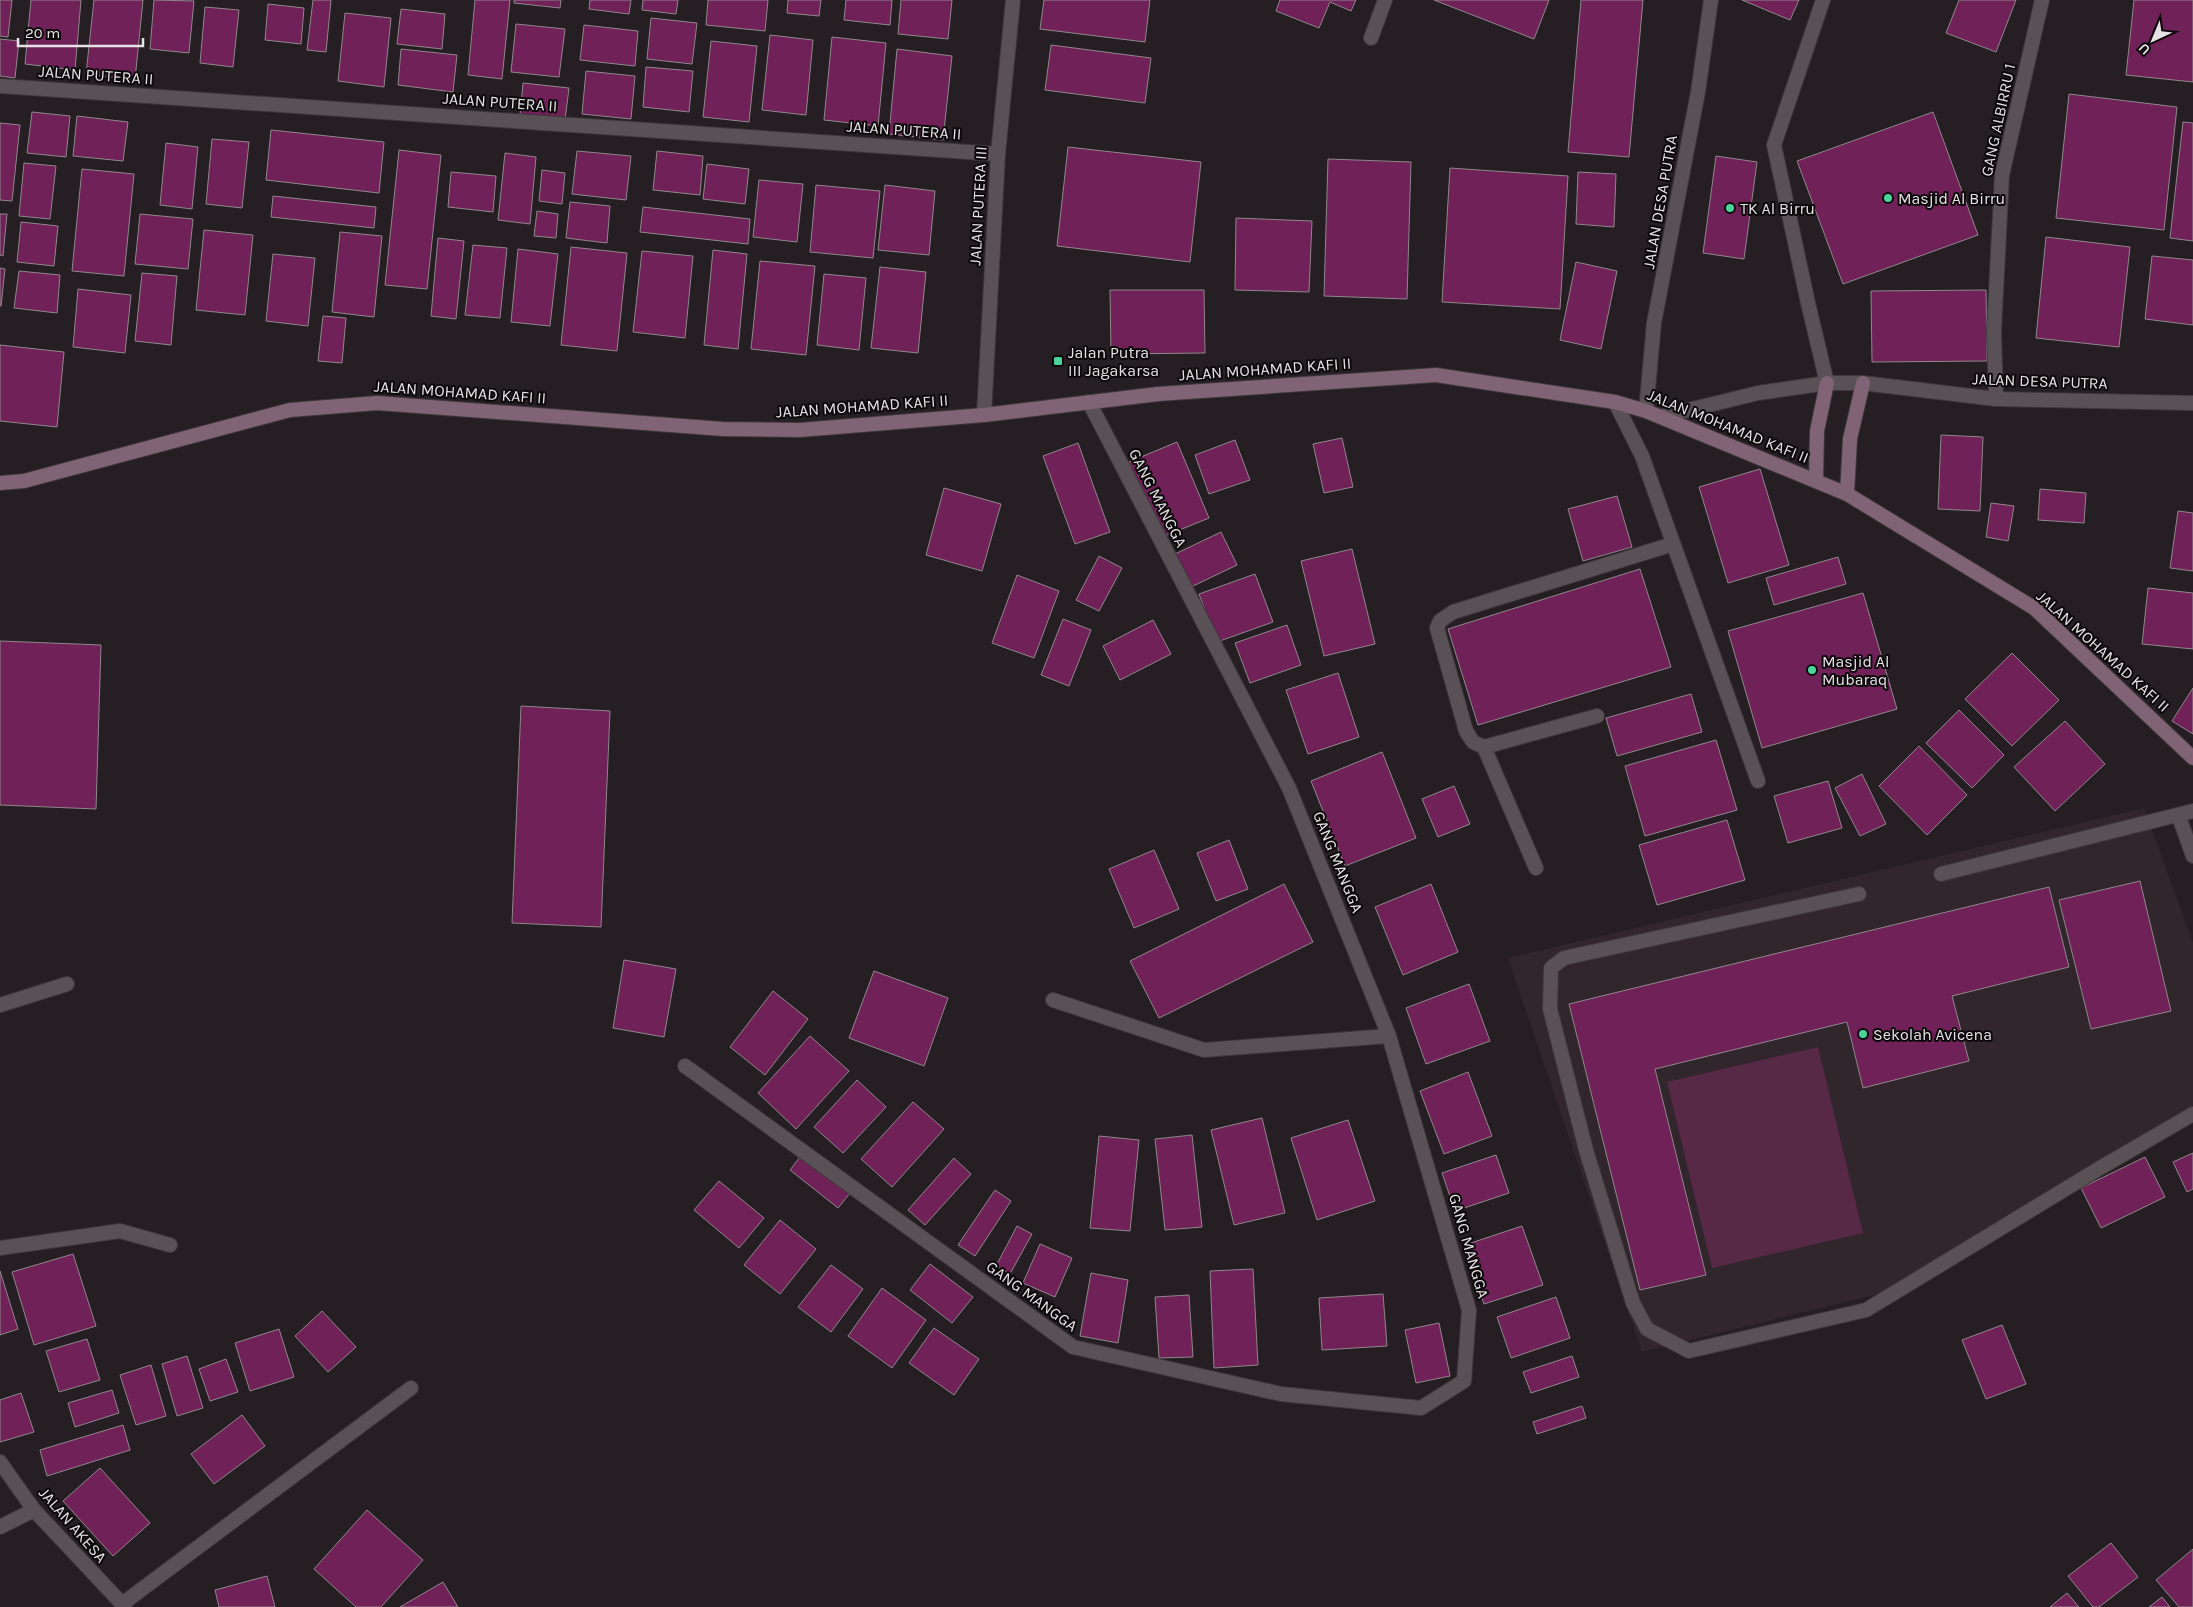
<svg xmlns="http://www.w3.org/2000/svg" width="2193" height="1607" viewBox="0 0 2193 1607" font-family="Karla,sans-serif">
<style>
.built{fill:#32262d}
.green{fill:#572947}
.building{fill:#6f2158;stroke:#90878c}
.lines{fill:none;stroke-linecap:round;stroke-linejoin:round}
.service-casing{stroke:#3e383b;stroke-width:16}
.minor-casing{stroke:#3e383b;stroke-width:16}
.tertiary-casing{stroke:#3e383b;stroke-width:16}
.secondary-casing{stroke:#3e383b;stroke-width:16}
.service{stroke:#595156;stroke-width:14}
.minor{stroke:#595156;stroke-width:14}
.tertiary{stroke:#595156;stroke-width:14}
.secondary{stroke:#816376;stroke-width:14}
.poi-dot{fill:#4cd39b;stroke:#0c090b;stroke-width:2}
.labels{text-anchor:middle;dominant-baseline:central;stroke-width:4;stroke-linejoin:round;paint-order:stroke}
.street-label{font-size:16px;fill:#e7e2e5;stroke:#0c090b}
.poi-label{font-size:16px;fill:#e7e2e5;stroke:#0c090b;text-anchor:start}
</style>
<rect width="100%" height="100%" fill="#251e22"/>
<path class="built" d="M 2144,808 L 2193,943 L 2193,1110 L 1927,1282 L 1642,1352 L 1508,958 Z"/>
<path class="green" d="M 1818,1047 L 1863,1233 L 1712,1268 L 1667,1082 Z"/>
<path class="building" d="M 0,0 L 12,0 L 8,37 L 0,36 Z
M 31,0 L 81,0 L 75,70 L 25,64 Z
M 94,0 L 143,0 L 135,80 L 86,74 Z
M 154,0 L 194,1 L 189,53 L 150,49 Z
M 313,0 L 331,0 L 326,52 L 307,50 Z
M 475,0 L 510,0 L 502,79 L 468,75 Z
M 514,0 L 561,0 L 560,8 L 514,3 Z
M 590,0 L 631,0 L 629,14 L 589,9 Z
M 643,0 L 678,0 L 676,14 L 642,10 Z
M 708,0 L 768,0 L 765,31 L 706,25 Z
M 788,0 L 821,0 L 819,16 L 787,13 Z
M 846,0 L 892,0 L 890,25 L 844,20 Z
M 901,0 L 952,0 L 948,39 L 898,34 Z
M 1044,0 L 1150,0 L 1145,42 L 1040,29 Z
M 1280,0 L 1356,0 L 1351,11 L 1330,2 L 1319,28 L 1276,11 Z
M 1434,0 L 1549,0 L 1534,39 Z
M 1581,0 L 1643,0 L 1629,157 L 1568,152 Z
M 1742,0 L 1799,0 L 1790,20 Z
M 1959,0 L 2016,0 L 1996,52 L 1946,33 Z
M 2134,0 L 2193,0 L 2193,82 L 2126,75 Z
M 268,4 L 304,8 L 301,44 L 265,40 Z
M 205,7 L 239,10 L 233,67 L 200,63 Z
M 401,9 L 445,14 L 442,49 L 397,44 Z
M 345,13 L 391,18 L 384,87 L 338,81 Z
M 651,18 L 697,23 L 692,64 L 647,59 Z
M 516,24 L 565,29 L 559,77 L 511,72 Z
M 584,25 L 638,31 L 635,66 L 580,60 Z
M 770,35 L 813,40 L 806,115 L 762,110 Z
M 832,37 L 886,43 L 878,126 L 824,120 Z
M 0,39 L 19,41 L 15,78 L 0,76 Z
M 711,41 L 757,46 L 749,122 L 703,117 Z
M 1051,45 L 1151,58 L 1145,103 L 1045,90 Z
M 401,49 L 457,55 L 453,92 L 398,85 Z
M 897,49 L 952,56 L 943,140 L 889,134 Z
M 646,67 L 693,71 L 689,112 L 643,107 Z
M 586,71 L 635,76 L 631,119 L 582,114 Z
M 523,83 L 569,88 L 565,120 L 520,115 Z
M 2069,94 L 2177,107 L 2164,230 L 2056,218 Z
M 32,112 L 70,116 L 66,157 L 27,153 Z
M 1933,112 L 1978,235 L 1843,284 L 1797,161 Z
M 77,116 L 128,122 L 123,161 L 73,156 Z
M 2183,122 L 2193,123 L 2193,241 L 2170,238 Z
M 0,123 L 20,125 L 12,201 L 0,200 Z
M 271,130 L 384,142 L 379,193 L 266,180 Z
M 212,139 L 249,142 L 242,208 L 206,204 Z
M 166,143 L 198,147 L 192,209 L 160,205 Z
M 1068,147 L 1201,162 L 1190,262 L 1057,246 Z
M 399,150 L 441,155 L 427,289 L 385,285 Z
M 577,151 L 631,156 L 626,200 L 572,194 Z
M 657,151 L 703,156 L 700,195 L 653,190 Z
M 505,153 L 536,157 L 530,224 L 498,220 Z
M 1716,156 L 1757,162 L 1744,259 L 1703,253 Z
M 1328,159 L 1411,162 L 1407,299 L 1324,296 Z
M 24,163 L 56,166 L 50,219 L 19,216 Z
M 707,164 L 749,169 L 745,204 L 703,199 Z
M 1450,168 L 1568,176 L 1560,309 L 1442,302 Z
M 82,169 L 134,174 L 124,276 L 72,271 Z
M 542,170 L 565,173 L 562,204 L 539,201 Z
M 451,172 L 496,176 L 493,212 L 448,207 Z
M 1578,172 L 1616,174 L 1614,227 L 1576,224 Z
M 759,180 L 803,184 L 797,242 L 753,237 Z
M 816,185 L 880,191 L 873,258 L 810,252 Z
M 885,185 L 935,191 L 929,255 L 878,250 Z
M 273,196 L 376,207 L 374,228 L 271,217 Z
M 570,202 L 610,206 L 607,243 L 566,238 Z
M 643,207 L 750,219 L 748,244 L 640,232 Z
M 537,211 L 558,214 L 556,238 L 534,236 Z
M 0,214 L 7,214 L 3,256 L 0,255 Z
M 140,214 L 193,219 L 188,269 L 135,264 Z
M 1236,218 L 1312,221 L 1309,292 L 1235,290 Z
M 21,222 L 58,226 L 54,266 L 17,262 Z
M 204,230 L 253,235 L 245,315 L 196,310 Z
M 340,232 L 382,236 L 374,317 L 332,312 Z
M 2046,237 L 2130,247 L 2119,347 L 2036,338 Z
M 438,238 L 464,241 L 456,319 L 431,316 Z
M 473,245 L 507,248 L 500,318 L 465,315 Z
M 571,247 L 627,253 L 617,351 L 561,345 Z
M 518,249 L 558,254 L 550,326 L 511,322 Z
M 713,250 L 747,254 L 738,349 L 704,345 Z
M 642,251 L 693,256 L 685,338 L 633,332 Z
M 273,254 L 315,258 L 308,326 L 266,321 Z
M 2152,256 L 2193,260 L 2193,325 L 2145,319 Z
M 760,261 L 815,266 L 806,355 L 751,349 Z
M 1576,262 L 1617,271 L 1601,349 L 1560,340 Z
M 880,267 L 926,272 L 918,353 L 871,348 Z
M 0,268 L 5,269 L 1,306 L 0,306 Z
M 19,271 L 60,275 L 57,313 L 14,308 Z
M 142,273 L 177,276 L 171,345 L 135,341 Z
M 824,274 L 866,278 L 859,350 L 817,345 Z
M 78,289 L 131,295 L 125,353 L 73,347 Z
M 1110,290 L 1204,290 L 1205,353 L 1111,354 Z
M 1986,290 L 1987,361 L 1872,362 L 1871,291 Z
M 323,316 L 346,318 L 342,363 L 318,361 Z
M 0,345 L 64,352 L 57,427 L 0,421 Z
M 1941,435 L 1983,437 L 1980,511 L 1938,509 Z
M 1342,438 L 1353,487 L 1324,493 L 1313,444 Z
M 1235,440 L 1250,480 L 1209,494 L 1195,455 Z
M 1177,442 L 1209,518 L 1160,538 L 1129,462 Z
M 1078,443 L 1110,532 L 1075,544 L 1043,456 Z
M 1760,469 L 1789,565 L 1728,583 L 1699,487 Z
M 944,488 L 1001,504 L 982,571 L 926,555 Z
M 2040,489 L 2086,493 L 2084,523 L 2038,520 Z
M 1617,496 L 1632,547 L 1583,561 L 1568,509 Z
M 1991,503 L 2014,506 L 2008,541 L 1986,537 Z
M 2178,511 L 2193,513 L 2193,571 L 2170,568 Z
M 1221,532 L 1237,565 L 1189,588 L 1173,555 Z
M 1352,549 L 1375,644 L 1324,656 L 1301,561 Z
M 1099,556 L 1122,568 L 1099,611 L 1076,600 Z
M 1838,557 L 1846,584 L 1774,605 L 1766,578 Z
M 1640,569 L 1671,667 L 1478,725 L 1448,629 Z
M 1255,574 L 1273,622 L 1217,642 L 1199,594 Z
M 1017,575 L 1059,591 L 1034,658 L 992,643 Z
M 2148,588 L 2193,593 L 2193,649 L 2142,644 Z
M 1863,593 L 1897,709 L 1762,748 L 1728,631 Z
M 1063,619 L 1091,630 L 1069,686 L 1041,675 Z
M 1153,620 L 1171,654 L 1120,680 L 1103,646 Z
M 1287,625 L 1301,665 L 1250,683 L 1235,643 Z
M 0,641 L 101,645 L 96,809 L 0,805 Z
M 2012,653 L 2059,700 L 2012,746 L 1965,699 Z
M 1338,673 L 1359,737 L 1308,754 L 1286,690 Z
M 2193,688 L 2193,734 L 2172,721 Z
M 1691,694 L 1702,732 L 1617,756 L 1606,718 Z
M 521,706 L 610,711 L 601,927 L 512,923 Z
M 1959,710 L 2004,755 L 1972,788 L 1926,743 Z
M 2065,721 L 2105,764 L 2055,811 L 2014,767 Z
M 1716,740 L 1737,810 L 1645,836 L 1625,766 Z
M 1919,746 L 1967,795 L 1927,835 L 1879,786 Z
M 1382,752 L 1416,838 L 1345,866 L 1311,781 Z
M 1862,774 L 1886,824 L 1860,836 L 1835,788 Z
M 1828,781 L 1842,828 L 1788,843 L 1774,796 Z
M 1454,786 L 1470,824 L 1438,837 L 1422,799 Z
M 1727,820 L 1745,880 L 1657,905 L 1639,845 Z
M 1229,840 L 1248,889 L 1216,901 L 1197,853 Z
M 1154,850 L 1179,909 L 1134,928 L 1109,869 Z
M 2140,881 L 2171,1011 L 2091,1029 L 2059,900 Z
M 1284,884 L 1313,942 L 1159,1018 L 1130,961 Z
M 1431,884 L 1458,952 L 1403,975 L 1375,907 Z
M 2049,887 L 2069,967 L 1952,996 L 1969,1061 L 1863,1088 L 1847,1022 L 1655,1069 L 1706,1275 L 1640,1290 L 1569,1004 Z
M 624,960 L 676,969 L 664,1037 L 613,1028 Z
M 874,971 L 948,998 L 924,1066 L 849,1038 Z
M 1469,984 L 1490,1041 L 1426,1064 L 1406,1008 Z
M 773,991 L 808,1019 L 765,1075 L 730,1047 Z
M 810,1036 L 849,1071 L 796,1129 L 758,1093 Z
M 1468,1072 L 1492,1136 L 1444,1154 L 1420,1091 Z
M 857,1080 L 886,1107 L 843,1153 L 814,1127 Z
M 913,1102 L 944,1129 L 892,1187 L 861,1159 Z
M 1262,1118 L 1285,1213 L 1234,1225 L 1211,1130 Z
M 1348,1120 L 1375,1201 L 1317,1220 L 1291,1138 Z
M 1192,1135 L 1202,1227 L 1165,1230 L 1155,1139 Z
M 1099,1136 L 1139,1140 L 1130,1231 L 1090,1228 Z
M 803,1153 L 851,1192 L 838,1208 L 790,1170 Z
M 2193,1153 L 2193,1189 L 2187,1192 L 2173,1162 Z
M 1496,1155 L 1509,1193 L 1455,1211 L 1442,1173 Z
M 2145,1157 L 2165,1197 L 2101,1228 L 2081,1188 Z
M 954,1158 L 971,1174 L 925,1225 L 908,1210 Z
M 719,1181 L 764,1218 L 739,1248 L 694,1210 Z
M 995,1190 L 1011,1201 L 975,1256 L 958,1245 Z
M 780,1220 L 816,1249 L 780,1294 L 744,1265 Z
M 1017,1226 L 1032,1234 L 1010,1274 L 996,1266 Z
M 1522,1226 L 1543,1285 L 1484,1304 L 1465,1245 Z
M 1040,1244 L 1072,1258 L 1055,1297 L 1023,1283 Z
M 73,1254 L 96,1326 L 34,1345 L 12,1272 Z
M 930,1264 L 973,1297 L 952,1323 L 910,1290 Z
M 831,1265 L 863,1289 L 831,1332 L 798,1307 Z
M 1253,1269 L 1258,1365 L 1214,1368 L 1210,1271 Z
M 0,1271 L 18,1329 L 0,1335 Z
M 1091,1273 L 1128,1280 L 1118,1343 L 1080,1336 Z
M 882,1288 L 926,1320 L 892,1368 L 848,1336 Z
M 1383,1294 L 1387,1346 L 1322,1350 L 1319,1298 Z
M 1189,1295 L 1193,1357 L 1159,1358 L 1155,1297 Z
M 1556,1297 L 1570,1338 L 1511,1358 L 1497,1317 Z
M 322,1311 L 356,1347 L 328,1372 L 295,1336 Z
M 1439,1323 L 1450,1376 L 1416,1383 L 1405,1330 Z
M 2002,1325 L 2026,1384 L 1986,1399 L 1962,1340 Z
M 934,1328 L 979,1359 L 954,1395 L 909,1363 Z
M 279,1329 L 294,1377 L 250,1391 L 235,1343 Z
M 87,1339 L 100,1380 L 59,1392 L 46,1351 Z
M 187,1356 L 203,1408 L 177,1416 L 162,1364 Z
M 1572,1356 L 1579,1377 L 1531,1393 L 1523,1372 Z
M 226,1359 L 238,1392 L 210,1401 L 199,1369 Z
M 151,1365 L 166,1416 L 136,1425 L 120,1375 Z
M 112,1390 L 119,1413 L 75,1427 L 68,1403 Z
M 21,1393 L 34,1432 L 0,1442 L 0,1400 Z
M 1582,1406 L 1586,1418 L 1537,1434 L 1533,1422 Z
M 242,1415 L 265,1446 L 214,1484 L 191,1454 Z
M 123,1425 L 130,1450 L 47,1476 L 40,1450 Z
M 100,1468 L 150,1523 L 113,1556 L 63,1501 Z
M 367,1510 L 423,1560 L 381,1607 L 356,1607 L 314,1569 Z
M 2111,1543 L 2138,1577 L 2099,1607 L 2093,1607 L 2068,1576 Z
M 2193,1549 L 2193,1607 L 2179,1607 L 2156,1580 Z
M 267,1576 L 275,1607 L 219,1607 L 215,1590 Z
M 443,1582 L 458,1607 L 400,1607 Z
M 2067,1593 L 2079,1607 L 2050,1607 Z
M 2162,1597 L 2170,1607 L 2149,1607 Z"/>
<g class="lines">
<g class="service-casing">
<path id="service" d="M 2179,817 L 2193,856
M 1941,874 L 2193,811
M 1859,894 L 1564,958 L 1551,968 L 1550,1009 L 1586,1150 L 1633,1303 L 1647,1329 L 1689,1351 L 1866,1310 L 2100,1168 L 2193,1114"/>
</g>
<g class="minor-casing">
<path id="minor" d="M 1823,0 L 1774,145 L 1808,303 L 1827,383
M 1371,38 L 1385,0
M 0,86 L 998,154
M 1996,399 L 1994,331 L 2002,175 L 2042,0
M 1615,402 L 1642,456 L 1758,781
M 1646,411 L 1654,323 L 1698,92 L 1711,0
M 984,415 L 998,154 L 1013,0
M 1597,716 L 1484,747 L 1473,742 L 1466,731 L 1437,628 L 1440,621 L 1453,612 L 1673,544
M 1484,747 L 1536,868
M 1053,1000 L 1204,1050 L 1389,1036
M 0,1005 L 67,984
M 685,1066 L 1073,1347 L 1281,1394 L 1421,1408 L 1464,1381 L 1469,1310 L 1389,1036 L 1289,788 L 1089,402
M 0,1248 L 120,1231 L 170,1245
M 0,1462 L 34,1510 L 125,1607
M 0,1527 L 34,1510
M 122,1604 L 411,1388"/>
</g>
<g class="tertiary-casing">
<path id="tertiary" d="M 1664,416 L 1758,393 L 1827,383 L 1863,383 L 1996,399 L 2193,403"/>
</g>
<g class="secondary-casing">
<path id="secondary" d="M 1816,480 L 1817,431 L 1827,383
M 0,483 L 24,481 L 290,410 L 377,403 L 723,429 L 800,430 L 984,415 L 1158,394 L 1436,375 L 1615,402 L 1646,411 L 1847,494 L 2034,608 L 2193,758
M 1847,494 L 1850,439 L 1863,383"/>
</g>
<use href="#service" class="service"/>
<use href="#minor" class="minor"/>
<use href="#tertiary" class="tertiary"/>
<use href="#secondary" class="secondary"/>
</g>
<g class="poi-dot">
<circle cx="1888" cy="198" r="5"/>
<circle cx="1730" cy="208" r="5"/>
<rect x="1053" y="356" width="10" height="10" rx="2.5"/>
<circle cx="1812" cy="670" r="5"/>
<circle cx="1863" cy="1034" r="5"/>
</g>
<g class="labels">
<g class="street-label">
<text transform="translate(96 75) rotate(4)">JALAN PUTERA II</text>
<text transform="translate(500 102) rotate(4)">JALAN PUTERA II</text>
<text transform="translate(1998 120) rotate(-78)">GANG ALBIRRU 1</text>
<text transform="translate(904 130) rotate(4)">JALAN PUTERA II</text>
<text transform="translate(1660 202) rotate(-80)">JALAN DESA PUTRA</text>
<text transform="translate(978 206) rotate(-87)">JALAN PUTERA III</text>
<text transform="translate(1265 369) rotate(-4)">JALAN MOHAMAD KAFI II</text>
<text transform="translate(2040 381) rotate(2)">JALAN DESA PUTRA</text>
<text transform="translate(460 392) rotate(4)">JALAN MOHAMAD KAFI II</text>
<text transform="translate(862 406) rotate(-4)">JALAN MOHAMAD KAFI II</text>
<text transform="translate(1728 426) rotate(22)">JALAN MOHAMAD KAFI II</text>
<text transform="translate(1158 498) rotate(63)">GANG MANGGA</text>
<text transform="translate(2103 651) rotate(42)">JALAN MOHAMAD KAFI II</text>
<text transform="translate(1338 862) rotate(68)">GANG MANGGA</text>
<text transform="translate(1469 1246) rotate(74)">GANG MANGGA</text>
<text transform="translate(1032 1296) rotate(36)">GANG MANGGA</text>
<text transform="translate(73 1525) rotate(49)">JALAN AKESA</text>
</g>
<g class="poi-label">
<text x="1898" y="198">Masjid Al Birru</text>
<text x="1740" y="208">TK Al Birru</text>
<text x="1068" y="352">Jalan Putra<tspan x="1068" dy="18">III Jagakarsa</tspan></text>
<text x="1822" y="661">Masjid Al<tspan x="1822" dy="18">Mubaraq</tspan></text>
<text x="1873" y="1034">Sekolah Avicena</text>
</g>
</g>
<g transform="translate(2153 40) rotate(224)" stroke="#0c090b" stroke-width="4" paint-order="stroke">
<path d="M0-4L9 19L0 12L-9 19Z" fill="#e7e2e5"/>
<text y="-8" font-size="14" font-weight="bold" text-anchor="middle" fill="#e7e2e5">U</text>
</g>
<path d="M18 38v8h125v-8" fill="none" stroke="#e7e2e5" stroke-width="2.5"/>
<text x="25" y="38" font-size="15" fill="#e7e2e5" stroke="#0c090b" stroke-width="4" paint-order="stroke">20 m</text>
</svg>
